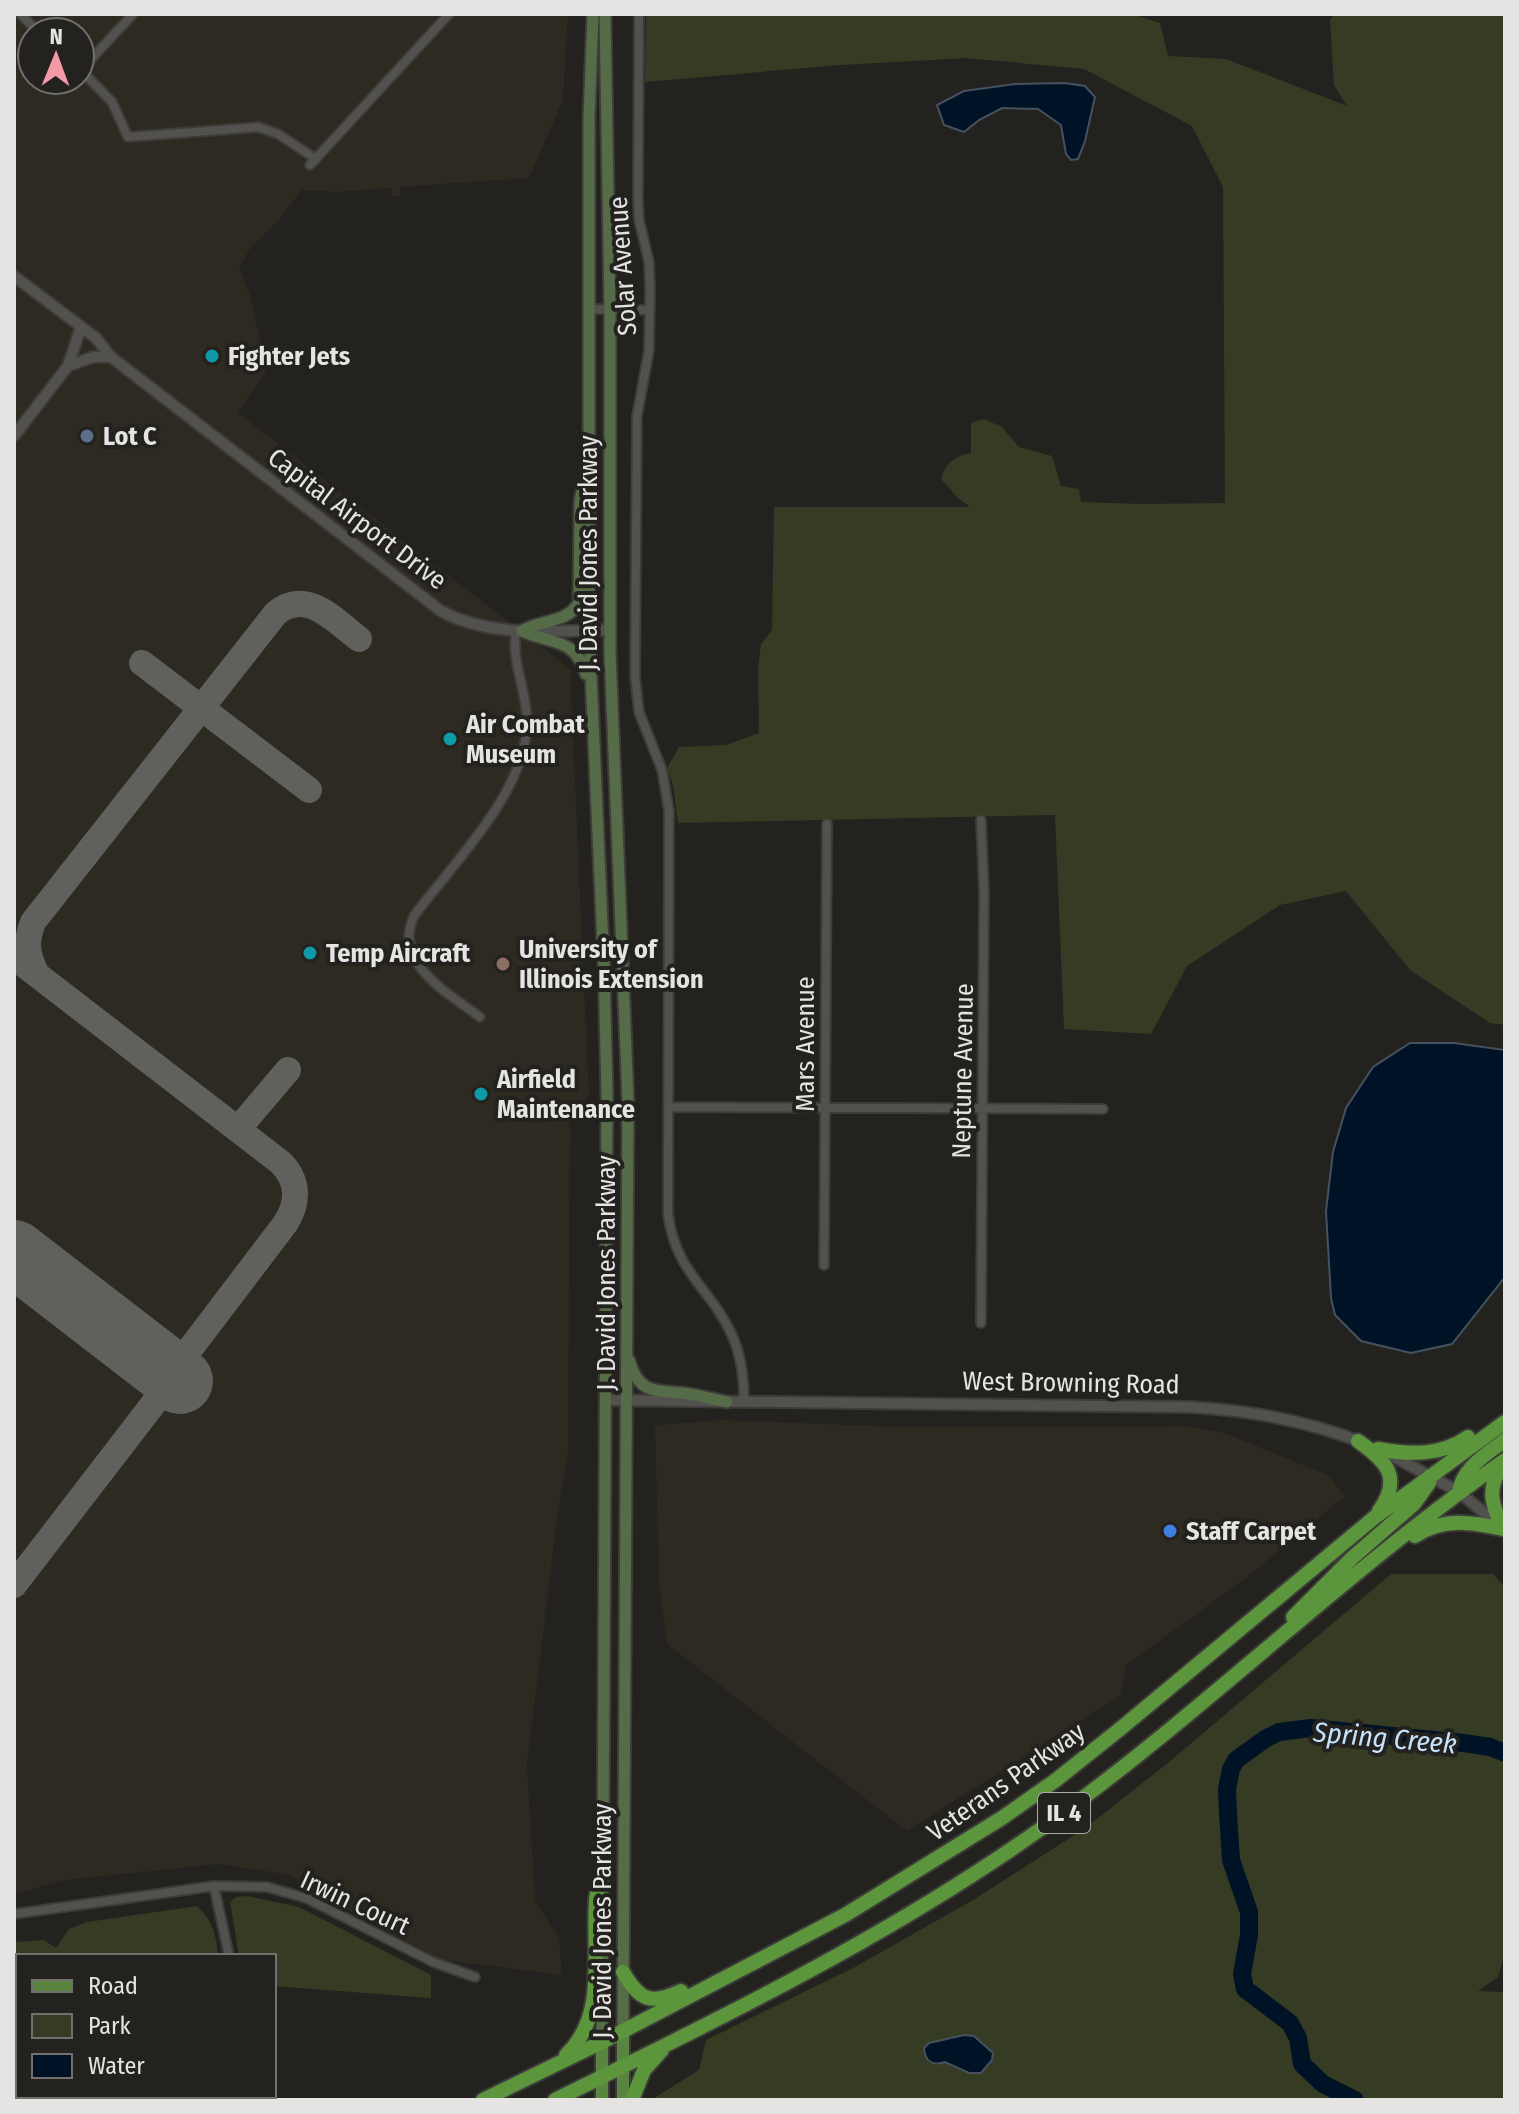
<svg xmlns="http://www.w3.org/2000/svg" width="1519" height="2114" viewBox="0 0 1519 2114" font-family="'Fira Sans Condensed',sans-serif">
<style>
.built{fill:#2c2a21;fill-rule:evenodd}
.green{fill:#363b23}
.water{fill:#001326;stroke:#45525e;stroke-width:2}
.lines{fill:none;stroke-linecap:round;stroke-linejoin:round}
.river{stroke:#001326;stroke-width:18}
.taxiway{stroke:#60605d;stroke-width:26}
.runway{stroke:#60605d;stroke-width:66}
.minor-casing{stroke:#3d3c39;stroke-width:12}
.tertiary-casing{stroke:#3d3c39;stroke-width:14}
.secondary-casing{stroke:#3d3c39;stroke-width:15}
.primary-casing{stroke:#3d3c39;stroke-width:16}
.trunk-casing{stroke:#3d3c39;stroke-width:18}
.minor{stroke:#52514e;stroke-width:8}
.tertiary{stroke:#52514e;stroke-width:10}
.secondary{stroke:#566b47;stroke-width:11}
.primary{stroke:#598541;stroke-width:12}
.trunk{stroke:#5c963c;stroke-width:14}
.culture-dot{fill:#0f9aa8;stroke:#23221f;stroke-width:3}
.service-dot{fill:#5c6f8a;stroke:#23221f;stroke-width:3}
.education-dot{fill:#8d6e63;stroke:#23221f;stroke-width:3}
.shop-dot{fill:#3f7fe0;stroke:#23221f;stroke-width:3}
.labels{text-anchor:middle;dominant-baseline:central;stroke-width:8;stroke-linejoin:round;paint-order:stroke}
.shield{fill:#23221f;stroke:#abaaa8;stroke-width:2}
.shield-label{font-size:24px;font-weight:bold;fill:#e5e4e2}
.street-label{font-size:26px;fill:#e5e4e2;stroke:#23221f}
.poi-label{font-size:26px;font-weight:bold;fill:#e5e4e2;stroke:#23221f;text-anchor:start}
.water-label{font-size:28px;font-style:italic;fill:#c6e3fd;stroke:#23221f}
</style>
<rect width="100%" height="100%" fill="#23221f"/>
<path class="built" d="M 14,14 L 568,14 L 563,100 L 529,178 L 400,187 L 400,196 L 392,197 L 391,188 L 337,192 L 302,190 L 275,224 L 251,247 L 239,267 L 250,295 L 267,370 L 238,413 L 570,669 L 589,1095 L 570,1123 L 568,1453 L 559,1504 L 527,1763 L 535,1901 L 559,1938 L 562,1975 L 439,1959 L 350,1911 L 290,1875 L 220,1864 L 65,1880 L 14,1894 ZM 32,32 L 80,32 L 80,80 L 32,80 Z
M 723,1420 L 904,1427 L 1184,1426 L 1222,1432 L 1323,1473 L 1329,1476 L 1345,1496 L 1246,1578 L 1126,1665 L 1121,1695 L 907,1831 L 667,1644 L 659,1583 L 655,1425 Z"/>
<path class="green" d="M 646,14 L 1132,14 L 1160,23 L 1168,56 L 1226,59 L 1347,106 L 1334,85 L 1330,20 L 1335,14 L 1505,14 L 1505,1025 L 1490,1023 L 1410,970 L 1346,891 L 1280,905 L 1187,966 L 1151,1034 L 1064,1029 L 1055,815 L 678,823 L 673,785 L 667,768 L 679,747 L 726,745 L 759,733 L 758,670 L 761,644 L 772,630 L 774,507 L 970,507 L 958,498 L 941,479 C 945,463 955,456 971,453 L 971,423 L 984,419 L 1002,427 L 1019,447 L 1052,456 L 1061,486 L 1079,489 L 1081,502 L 1140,504 L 1225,503 L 1223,187 L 1192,126 L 1084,69 L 966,58 L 841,65 L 645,82 Z
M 1391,1574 L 1493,1574 L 1505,1587 L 1505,1952 L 1498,1977 L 1478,1991 L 1505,1992 L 1505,2100 L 651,2100 L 699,2070 L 706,2040 L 855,1967 L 973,1900 L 1084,1829 L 1168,1763 Z
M 247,1896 L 299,1907 L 431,1975 L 431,1998 L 274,1986 L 274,1956 L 239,1956 L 230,1902 L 236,1897 Z
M 197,1906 C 213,1921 216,1934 218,1956 L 18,1956 L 18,2096 L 219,2096 L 219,2100 L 14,2100 L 14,1942 L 44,1940 L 56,1948 L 69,1929 L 87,1922 Z"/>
<path class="water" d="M 1065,83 L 1085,86 L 1095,97 L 1085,141 L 1078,159 L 1071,160 L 1066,154 L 1061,125 L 1038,109 L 1002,108 L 979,120 L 964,132 L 944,125 L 937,105 L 964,91 L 1015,84 Z
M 1410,1043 L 1454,1043 L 1505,1050 L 1505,1277 L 1452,1344 L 1411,1353 L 1361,1341 L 1335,1315 L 1331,1298 L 1326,1211 L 1333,1152 L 1346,1108 L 1373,1067 Z
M 964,2035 L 974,2036 L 993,2053 L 992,2060 L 981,2073 L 969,2073 L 945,2062 C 933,2066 925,2062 924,2048 L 929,2043 Z"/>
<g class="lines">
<path class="river" d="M 1355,2100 L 1323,2084 L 1302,2064 L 1298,2038 L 1290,2023 L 1245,1989 L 1242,1974 L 1249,1935 L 1249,1912 L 1231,1860 L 1228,1813 L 1227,1789 L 1231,1769 L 1236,1760 L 1265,1739 L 1279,1732 L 1311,1728 L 1464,1743 L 1490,1747 L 1505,1753"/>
<path class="taxiway" d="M 142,663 L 309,790
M 14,957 L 280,1162 C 299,1180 299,1203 285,1224 L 171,1374 L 154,1403 L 14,1585
M 37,975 C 27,954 25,943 33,922 L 276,613 C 307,588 334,620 359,639
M 238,1129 L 288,1070"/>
<path class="runway" d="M 14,1253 L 180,1381"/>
<g class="minor-casing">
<path id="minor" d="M 20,14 L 39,32
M 639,14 L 638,199 L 639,220 L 649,262 L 650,289 L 649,350 L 637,416 L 635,676 L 639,712 L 662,770 L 669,811 L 668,1214 C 676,1274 710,1287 732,1335 C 741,1355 744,1379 744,1402
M 80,69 L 112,102 L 128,137 L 258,127 L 278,134 L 316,159
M 81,70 L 133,14
M 310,165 L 449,14
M 590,309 L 650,310
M 981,820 L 984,891 L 981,1323
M 480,1017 C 448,993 392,963 414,916 C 454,862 527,791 527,722 C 527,689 511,664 516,631
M 668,1107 L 1103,1109
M 824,1265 L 827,824
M 214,1886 L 229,1956
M 14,1914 L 214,1886 L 267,1887 L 306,1898 L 433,1962 L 475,1977
M 233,2100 L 233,2096"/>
</g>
<g class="tertiary-casing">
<path id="tertiary" d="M 14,276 L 96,338 L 111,357 L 441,611 C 493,639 552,630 610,630
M 68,366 L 93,357 L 111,357
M 14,436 L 68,366 L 81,327
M 606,1400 L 1189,1407 C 1249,1410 1308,1421 1364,1443
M 1389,1454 L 1459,1492 L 1500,1526"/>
</g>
<g class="secondary-casing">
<path id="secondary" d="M 593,14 L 589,118 L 589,630 L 604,968 L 607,1093 L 602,2042
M 605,14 L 610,309 L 610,653 L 628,1100 L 623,2030
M 522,631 C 541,619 566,624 579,603 L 580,501 L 583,486
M 522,631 C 553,645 574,637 586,674
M 629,1360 C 638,1393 655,1391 683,1393 C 698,1395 713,1399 727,1402"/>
</g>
<g class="primary-casing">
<path id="primary" d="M 602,2042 L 602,2100
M 623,2100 L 623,2030"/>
</g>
<g class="trunk-casing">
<path id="trunk" d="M 1358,1441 C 1386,1461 1403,1477 1379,1511
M 1378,1449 C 1410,1455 1441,1456 1468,1437
M 1502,1466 C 1486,1489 1492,1505 1503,1529
M 1459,1492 C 1463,1467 1486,1455 1505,1440
M 1415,1536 C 1444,1517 1471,1522 1503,1529
M 1293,1617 L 1352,1558 L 1414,1504 L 1429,1483 L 1430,1476
M 623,1972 C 640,2001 651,2005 681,1991
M 566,2055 C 608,2015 592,1953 596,1900 C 597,1889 601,1879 604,1869
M 483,2100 L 602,2042 L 845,1915 L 1002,1818 L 1056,1780 L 1120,1729 L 1375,1517 L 1505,1422
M 555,2100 C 733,2012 915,1924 1075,1804 C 1222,1694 1354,1565 1505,1460
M 632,2100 L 644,2070 L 662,2050"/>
</g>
<use href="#minor" class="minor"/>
<use href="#tertiary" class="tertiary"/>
<use href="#secondary" class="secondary"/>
<use href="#primary" class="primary"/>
<use href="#trunk" class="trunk"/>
</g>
<g class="culture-dot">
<circle cx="212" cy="356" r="8"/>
<circle cx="450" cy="739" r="8"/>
<circle cx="310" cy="953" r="8"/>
<circle cx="481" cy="1094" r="8"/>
</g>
<circle class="service-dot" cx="87" cy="436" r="8"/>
<circle class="education-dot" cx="503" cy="964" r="8"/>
<circle class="shop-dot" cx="1170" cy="1531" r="8"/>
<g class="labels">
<rect class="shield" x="1038" y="1793" width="52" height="40" rx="6"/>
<g class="shield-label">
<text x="1064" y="1813">IL 4</text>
</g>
<g class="street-label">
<text transform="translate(623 266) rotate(-94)">Solar Avenue</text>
<text transform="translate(357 519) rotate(37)">Capital Airport Drive</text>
<text transform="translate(588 553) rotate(-90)">J. David Jones Parkway</text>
<text transform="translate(805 1044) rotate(-90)">Mars Avenue</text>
<text transform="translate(963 1071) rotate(-89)">Neptune Avenue</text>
<text transform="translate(606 1273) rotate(-90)">J. David Jones Parkway</text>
<text transform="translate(1071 1383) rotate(1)">West Browning Road</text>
<text transform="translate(1006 1782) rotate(-35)">Veterans Parkway</text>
<text transform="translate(355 1903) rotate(25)">Irwin Court</text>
<text transform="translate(602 1921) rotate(-90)">J. David Jones Parkway</text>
</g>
<g class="poi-label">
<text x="228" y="356">Fighter Jets</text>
<text x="103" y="436">Lot C</text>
<text x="466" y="724">Air Combat<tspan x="466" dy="30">Museum</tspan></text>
<text x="519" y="949">University of<tspan x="519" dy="30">Illinois Extension</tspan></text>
<text x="326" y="953">Temp Aircraft</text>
<text x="497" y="1079">Airfield<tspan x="497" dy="30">Maintenance</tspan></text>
<text x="1186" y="1531">Staff Carpet</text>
</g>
<g class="water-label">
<text transform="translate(1385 1738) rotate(5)">Spring Creek</text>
</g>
</g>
<rect width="1519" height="2114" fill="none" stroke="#e5e4e2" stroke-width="32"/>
<rect x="16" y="1954" width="260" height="144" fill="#23221f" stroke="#71706d" stroke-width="2"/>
<rect x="32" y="1980" width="40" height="12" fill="#598541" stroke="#71706d" stroke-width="2"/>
<text x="88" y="1994" font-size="24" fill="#e5e4e2">Road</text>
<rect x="32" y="2014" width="40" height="24" fill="#363b23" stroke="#71706d" stroke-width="2"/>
<text x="88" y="2034" font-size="24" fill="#e5e4e2">Park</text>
<rect x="32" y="2054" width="40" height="24" fill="#001326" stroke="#71706d" stroke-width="2"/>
<text x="88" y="2074" font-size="24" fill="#e5e4e2">Water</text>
<g transform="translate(56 56) rotate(1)"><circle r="38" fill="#23221f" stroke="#71706d" stroke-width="2"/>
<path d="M0-6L14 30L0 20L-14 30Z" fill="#f39aa7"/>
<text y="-12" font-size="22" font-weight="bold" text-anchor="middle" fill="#e5e4e2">N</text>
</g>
</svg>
